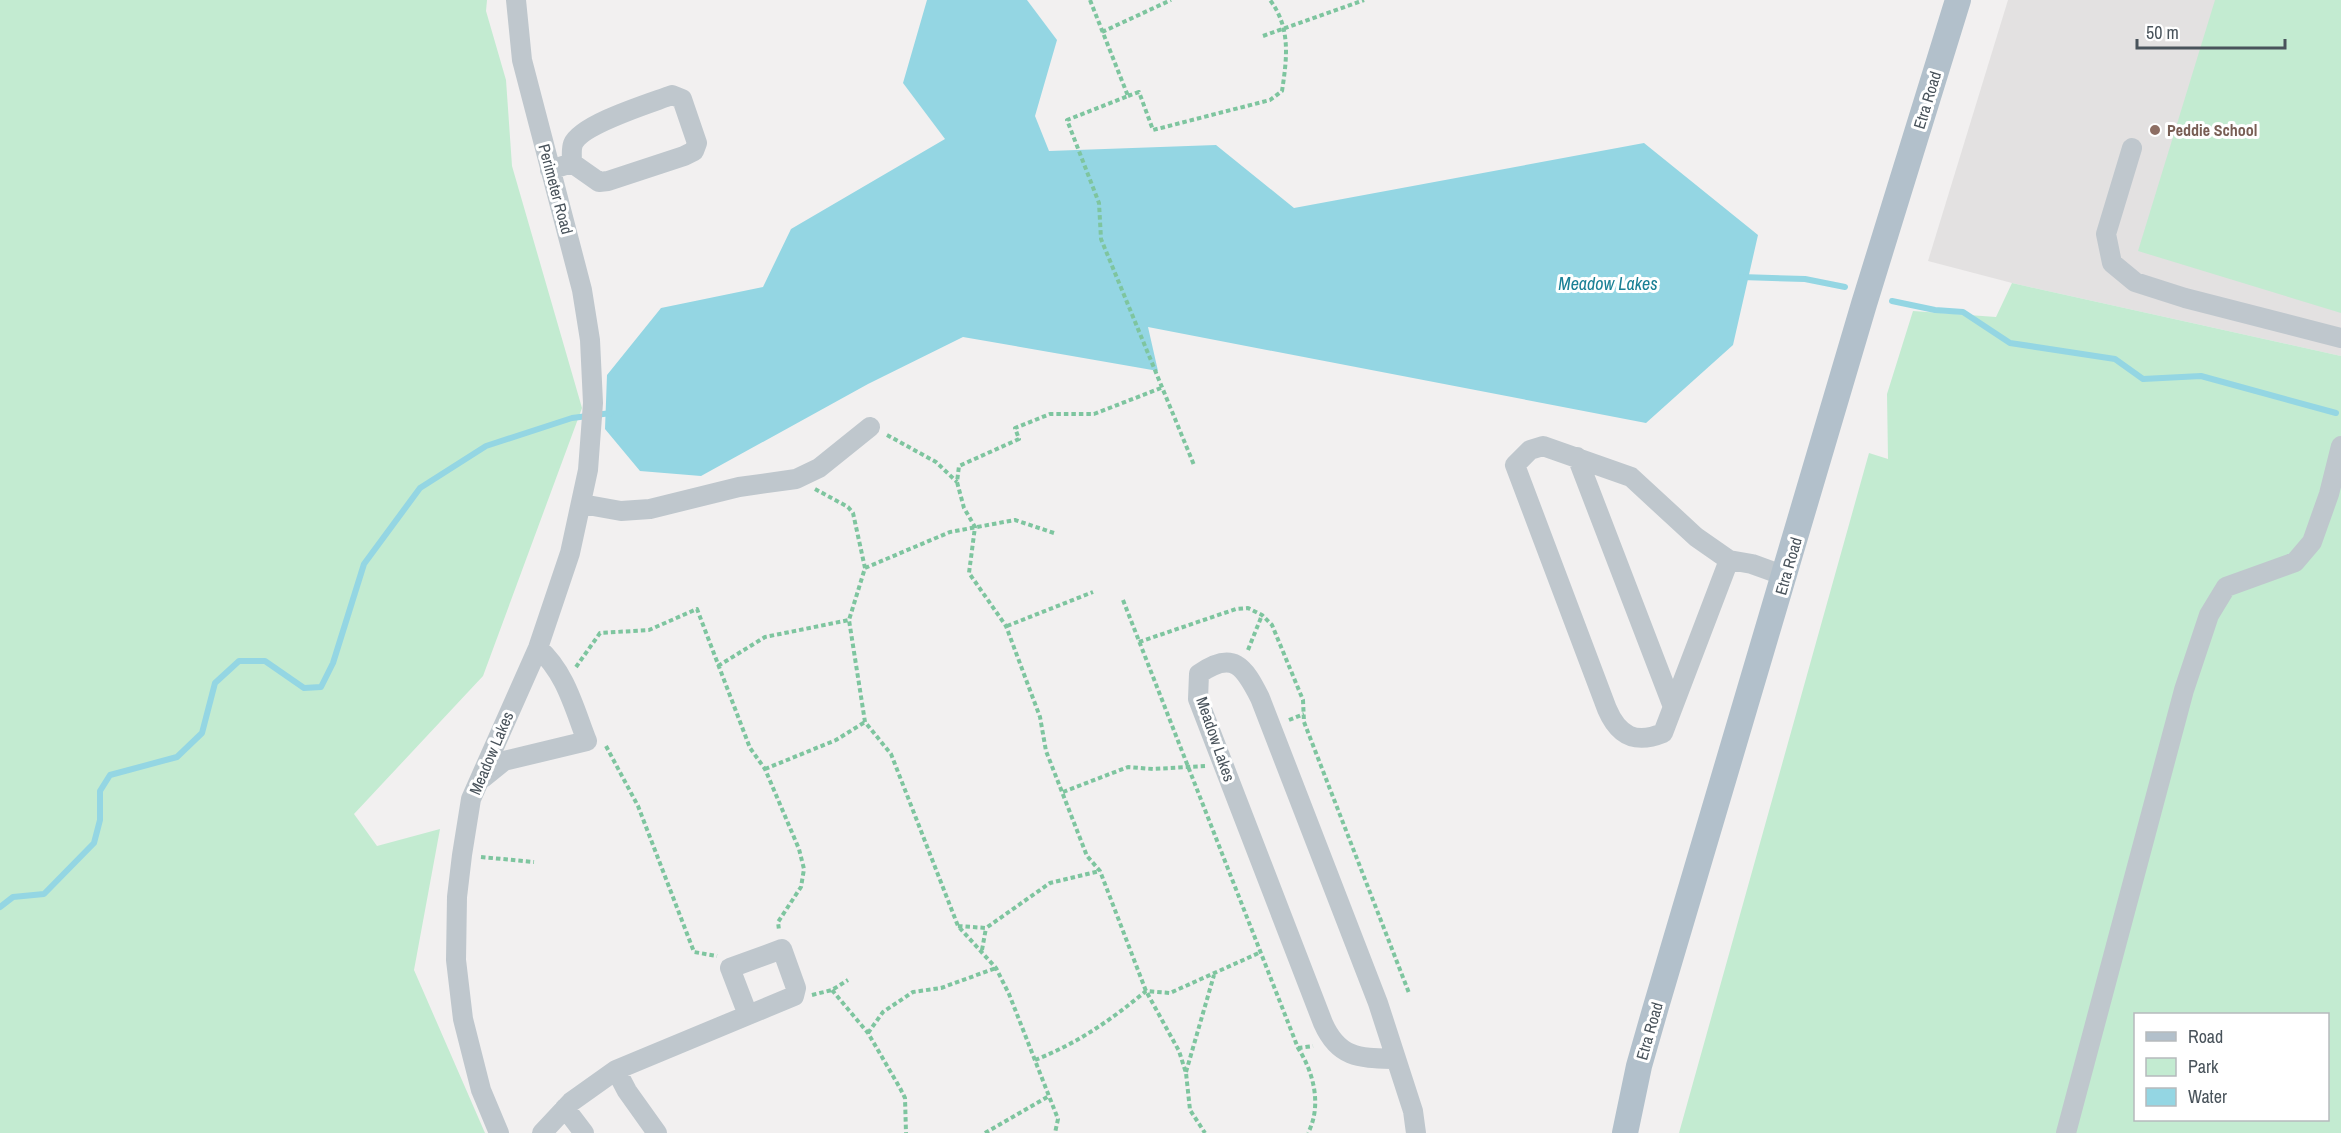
<svg xmlns="http://www.w3.org/2000/svg" width="2341" height="1133" viewBox="0 0 2341 1133" font-family="'Archivo Narrow',sans-serif">
<style>
.education{fill:#e3e1e1}
.green{fill:#c3ebd1;fill-rule:evenodd}
.water{fill:#94d6e3}
.lines{fill:none;stroke-linecap:round;stroke-linejoin:round}
.stream{stroke:#94d6e3;stroke-width:6}
.path{stroke:#7ec59f;stroke-width:4;stroke-dasharray:4.5 3;stroke-linecap:butt}
.minor{stroke:#bfc7cd;stroke-width:20}
.major{stroke:#b2c0cb;stroke-width:26}
.education-dot{fill:#8d6e63;stroke:#fff;stroke-width:2}
.labels{text-anchor:middle;dominant-baseline:central;stroke-width:6;stroke-linejoin:round;paint-order:stroke}
.street-label{font-size:16px;fill:#49535b;stroke:#fff}
.education-label{font-size:16px;font-weight:bold;fill:#785e54;stroke:#fff;text-anchor:start}
.water-label{font-size:18px;font-style:italic;fill:#1a8095;stroke:#fff}
</style>
<rect width="100%" height="100%" fill="#f2f0f0"/>
<path class="education" d="M 2008,0 L 2341,0 L 2341,356 L 2012,283 L 1928,261 Z"/>
<path class="green" d="M 0,0 L 487,0 L 486,11 L 506,80 L 512,166 L 582,408 L 483,676 L 354,814 L 377,846 L 440,829 L 414,970 L 485,1133 L 0,1133 Z
M 2215,0 L 2341,0 L 2341,313 L 2138,251 Z
M 2012,283 L 2341,356 L 2341,1133 L 1679,1133 L 1869,453 L 1888,459 L 1887,394 L 1913,311 L 1996,317 ZM 2136,1014 L 2328,1014 L 2328,1120 L 2136,1120 Z"/>
<path class="water" d="M 927,0 L 1027,0 L 1057,40 L 1035,116 L 1049,151 L 1216,145 L 1294,208 L 1644,143 L 1758,235 L 1733,345 L 1646,423 L 1148,327 L 1158,371 L 963,337 L 868,384 L 701,476 L 640,471 L 605,429 L 607,375 L 661,308 L 763,287 L 791,229 L 945,139 L 903,83 Z"/>
<g class="lines">
<path class="stream" d="M 1741,277 L 1805,279 L 1845,287
M 1892,301 L 1935,310 L 1963,312 L 2010,343 L 2115,359 L 2143,379 L 2201,376 L 2336,413
M 0,907 L 13,897 L 44,894 L 94,843 L 100,820 L 100,791 L 110,775 L 177,757 L 202,733 L 215,683 L 239,661 L 265,661 L 304,688 L 321,687 L 333,663 L 364,564 L 420,488 L 486,446 L 572,418 L 611,413"/>
<path class="path" d="M 1090,0 L 1128,96 L 1067,120 L 1099,203 L 1101,239 L 1194,465
M 1102,32 L 1171,0
M 1263,36 L 1364,0
M 1128,96 L 1139,92 L 1153,130 L 1270,100 L 1282,91 C 1287,58 1291,28 1270,0
M 1161,388 L 1094,414 L 1050,414 L 1015,428 L 1019,439 L 959,466 L 957,482 L 964,508 L 975,527 L 969,573 L 1006,626 L 1040,717 L 1046,751 L 1087,856 L 1100,871 L 1146,991 L 1179,1051 L 1186,1073 L 1190,1110 L 1205,1133
M 887,435 L 936,462 L 957,482
M 815,489 L 848,507 L 853,513 L 865,568 L 849,620 L 865,722 L 891,754 L 958,926 L 996,968 L 1009,994 L 1058,1119 L 1055,1133
M 865,568 L 950,532 L 1015,520 L 1054,533
M 1123,600 L 1298,1048 C 1314,1073 1322,1106 1308,1133
M 1007,626 L 1093,592
M 1139,642 L 1236,609 L 1248,608 L 1262,615 L 1272,625 L 1303,700 L 1304,722 L 1409,993
M 1248,650 L 1262,615
M 718,666 L 765,637 L 849,620
M 576,667 L 600,633 L 649,630 L 697,609 L 750,748 L 765,769 L 799,849 L 804,869 L 801,887 L 778,922 L 779,930
M 1289,720 L 1304,714
M 606,746 L 638,806 L 694,952 L 717,956
M 765,769 L 836,740 L 865,722
M 1063,792 L 1128,767 L 1153,769 L 1205,766
M 481,857 L 534,862
M 958,926 L 986,928 L 1050,883 L 1100,871
M 982,950 L 986,928
M 832,990 L 868,1033 L 900,1088 L 905,1098 L 906,1133
M 812,995 L 832,990 L 848,980
M 868,1033 L 883,1012 L 913,992 L 941,988 L 996,968
M 1298,1048 L 1313,1046
M 1035,1060 C 1078,1043 1111,1020 1146,991 L 1170,993 L 1261,952
M 1186,1072 L 1214,975
M 985,1133 L 1049,1096"/>
<path class="minor" d="M 2132,148 L 2106,234 L 2112,263 L 2135,282 L 2185,298 L 2341,338
M 550,170 L 572,163 C 572,158 571,149 573,144 C 581,124 651,103 672,95 L 682,99 L 697,143 L 694,151 L 684,156 L 608,181 L 599,182 L 572,163
M 1577,457 L 1673,707
M 582,504 L 621,511 L 650,509 L 739,487 L 796,479 L 819,468 L 870,427
M 1729,560 L 1663,733 C 1636,744 1619,737 1607,709 L 1515,465 L 1530,450 L 1543,446 L 1631,477 L 1696,537 L 1729,560 L 1752,564 L 1785,576
M 483,778 L 504,761 L 587,741 C 574,708 566,673 538,648
M 1396,1059 C 1360,1058 1339,1059 1323,1023 L 1198,699 L 1199,674 C 1233,650 1244,666 1260,698 L 1378,1003 L 1413,1111 L 1416,1133
M 616,1070 L 627,1091 L 657,1133
M 565,1108 L 584,1133
M 499,1133 L 481,1090 L 463,1019 L 456,960 L 457,897 L 462,855 L 471,799 L 538,648 L 570,553 L 588,470 L 593,403 L 590,340 L 582,290 L 522,60 L 516,0
M 542,1133 L 571,1102 L 616,1070 L 794,996 L 796,988 L 782,949 L 730,968 L 748,1015
M 2066,1133 L 2184,690 L 2209,615 L 2226,587 L 2295,562 L 2312,542 L 2329,494 L 2341,446"/>
<path class="major" d="M 1625,1133 L 1639,1066 L 1655,1010 L 1864,304 L 1958,0"/>
</g>
<circle class="education-dot" cx="2155" cy="130" r="6"/>
<g class="labels">
<g class="street-label">
<text transform="translate(1927 100) rotate(-73)">Etra Road</text>
<text transform="translate(556 189) rotate(75)">Perimeter Road</text>
<text transform="translate(1788 566) rotate(-74)">Etra Road</text>
<text transform="translate(1216 739) rotate(71)">Meadow Lakes</text>
<text transform="translate(491 753) rotate(-67)">Meadow Lakes</text>
<text transform="translate(1649 1031) rotate(-74)">Etra Road</text>
</g>
<g class="education-label">
<text x="2167" y="130">Peddie School</text>
</g>
<g class="water-label">
<text x="1608" y="283">Meadow Lakes</text>
</g>
</g>
<rect x="2134" y="1013" width="195" height="108" fill="#ffffff" stroke="#b6babd" stroke-width="1.5"/>
<rect x="2146" y="1032" width="30" height="9" fill="#b2c0cb" stroke="#b6babd" stroke-width="1.5"/>
<text x="2188" y="1043" font-size="18" fill="#49535b">Road</text>
<rect x="2146" y="1058" width="30" height="18" fill="#c3ebd1" stroke="#b6babd" stroke-width="1.5"/>
<text x="2188" y="1073" font-size="18" fill="#49535b">Park</text>
<rect x="2146" y="1088" width="30" height="18" fill="#94d6e3" stroke="#b6babd" stroke-width="1.5"/>
<text x="2188" y="1103" font-size="18" fill="#49535b">Water</text>
<path d="M2137 39v9h148v-9" fill="none" stroke="#49535b" stroke-width="3"/>
<text x="2146" y="39" font-size="18" fill="#49535b" stroke="#ffffff" stroke-width="4.5" paint-order="stroke">50 m</text>
</svg>
